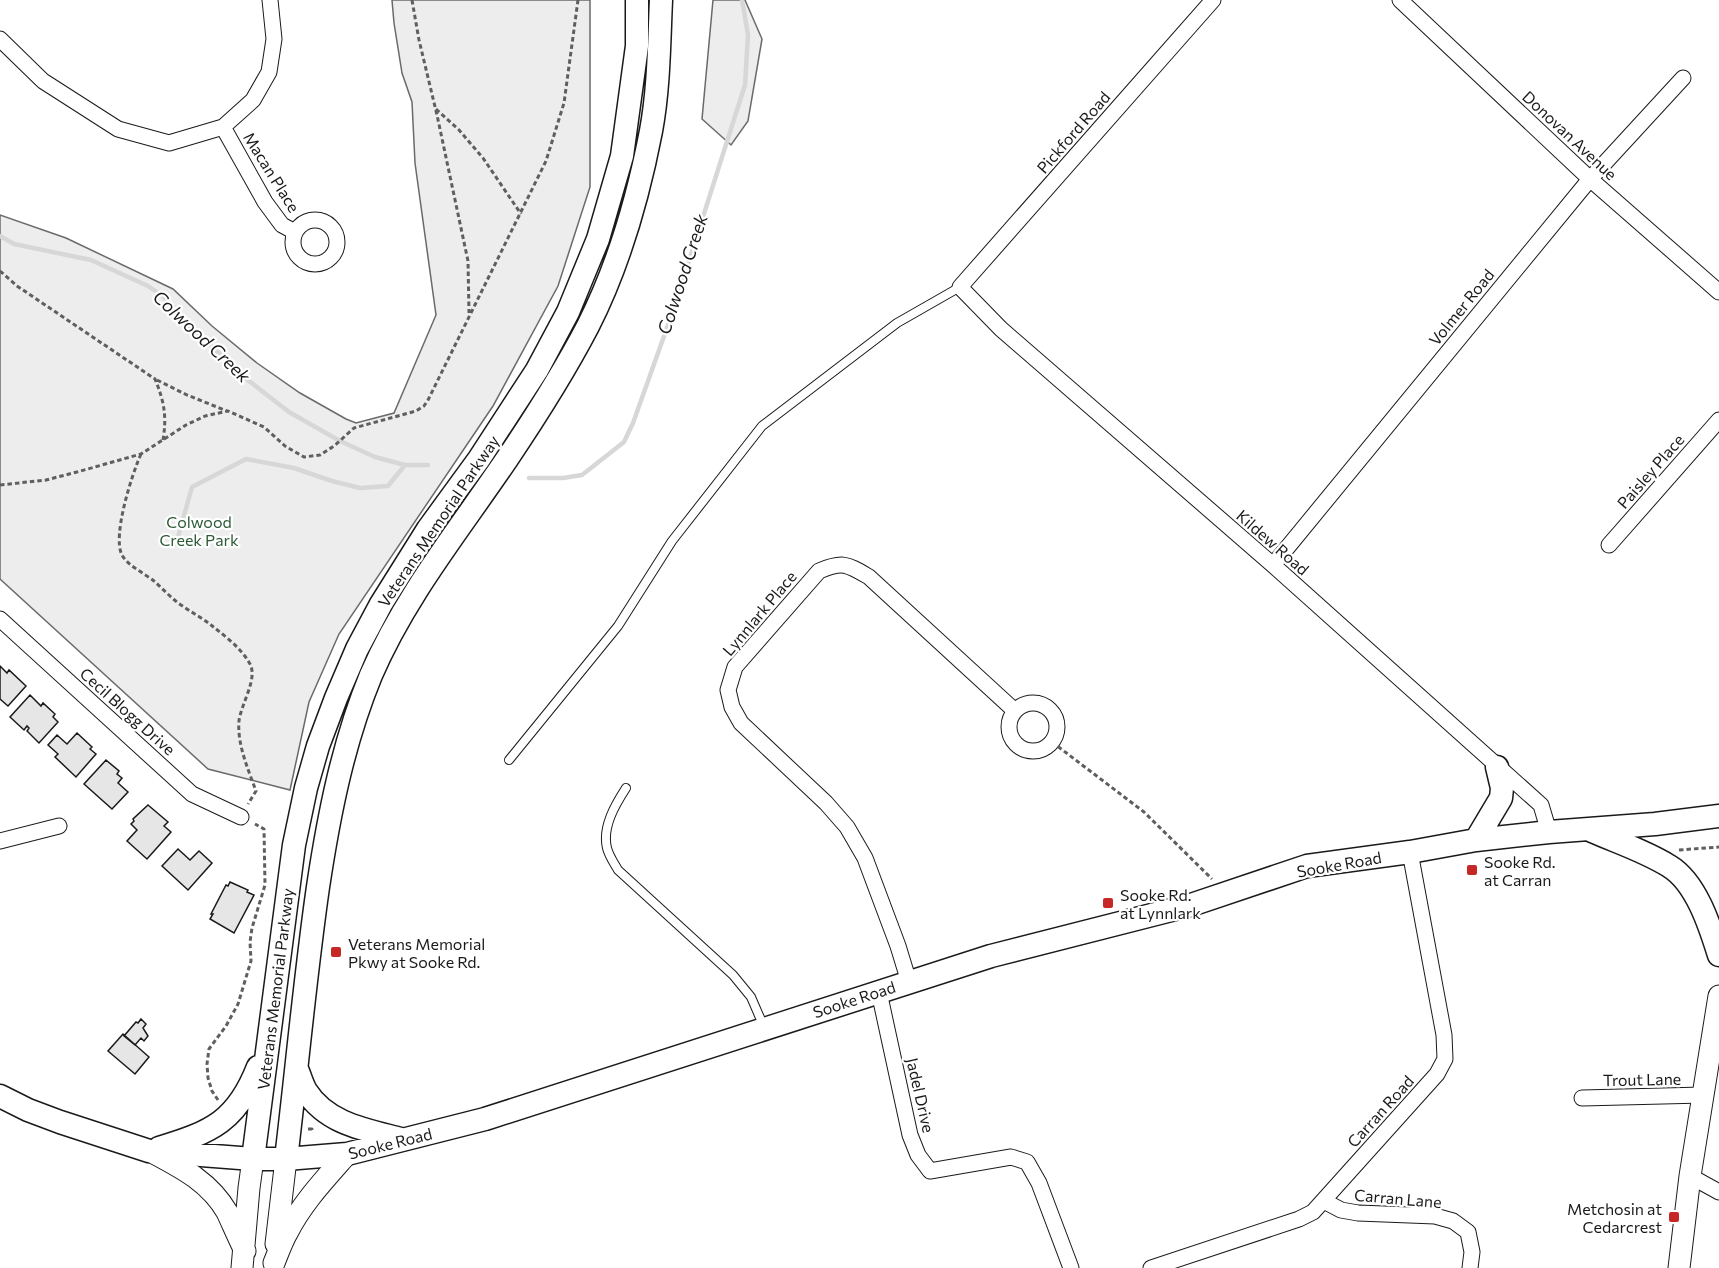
<svg xmlns="http://www.w3.org/2000/svg" width="1719" height="1268" viewBox="0 0 1719 1268" font-family="Commissioner,sans-serif">
<style>
.built{fill:#ededed;stroke:#6a6a6a;stroke-width:1.5}
.lines{fill:none;stroke-linecap:round;stroke-linejoin:round}
.stream{stroke:#d7d7d7;stroke-width:4.5}
.building{fill:#e6e6e6;stroke:#1a1a1a;stroke-width:1.5}
.service-casing{stroke:#1a1a1a;stroke-width:10}
.minor-casing{stroke:#1a1a1a;stroke-width:17}
.secondary-casing{stroke:#1a1a1a;stroke-width:23}
.primary-casing{stroke:#1a1a1a;stroke-width:25}
.path{stroke:#5f5f5f;stroke-width:3;stroke-dasharray:4.5 3;stroke-linecap:butt}
.service{stroke:#fff;stroke-width:8}
.minor{stroke:#fff;stroke-width:15}
.secondary{stroke:#fff;stroke-width:21}
.primary{stroke:#fff;stroke-width:22}
.poi-dot{fill:#c62828;stroke:#fff;stroke-width:2}
.labels{text-anchor:middle;dominant-baseline:central;stroke-width:4.5;stroke-linejoin:round;paint-order:stroke}
.street-label{font-size:16px;fill:#1a1a1a;stroke:#fff}
.park-label{font-size:16px;fill:#2b5a34;stroke:#fff}
.poi-label{font-size:16px;fill:#1a1a1a;stroke:#fff;text-anchor:start}
.water-label{font-size:18px;font-style:italic;fill:#1a1a1a;stroke:#fff}
</style>
<rect width="100%" height="100%" fill="#fff"/>
<path class="built" d="M 392,0 L 590,0 L 590,187 L 558,286 L 493,406 L 339,634 L 309,702 L 290,790 L 208,769 L 0,579 L 0,215 L 66,238 L 173,289 L 212,326 L 257,363 L 300,393 L 346,419 L 356,423 L 394,413 L 436,315 L 415,163 L 412,102 L 402,73 L 394,23 Z
M 713,0 L 745,0 L 762,39 L 748,121 L 731,145 L 702,119 Z"/>
<g class="lines">
<path class="stream" d="M 0,236 L 14,244 L 91,260 L 148,286 L 164,297 L 188,324 L 249,381 L 289,412 L 340,441 L 375,457 L 405,465 L 428,465
M 529,478 L 563,478 L 582,475 L 624,442 L 633,423 L 673,311 L 745,85 L 748,35 L 742,0
M 176,544 L 192,487 L 246,459 L 294,468 L 332,481 L 360,488 L 388,486 L 405,465"/>
</g>
<path class="building" d="M 0,666 L 7,673 L 9,670 L 26,686 L 8,706 L 0,699 Z
M 30,695 L 41,706 L 43,703 L 55,714 L 53,717 L 58,722 L 39,743 L 27,731 L 29,728 L 27,726 L 24,730 L 10,717 Z
M 77,733 L 92,747 L 90,749 L 96,754 L 76,777 L 55,757 L 58,754 L 48,745 L 57,735 L 67,744 Z
M 106,760 L 119,771 L 117,774 L 122,778 L 118,783 L 128,792 L 112,809 L 84,784 Z
M 148,805 L 168,822 L 164,826 L 171,832 L 147,859 L 127,841 L 137,830 L 131,824 L 134,821 L 133,819 Z
M 178,849 L 190,860 L 199,851 L 212,863 L 188,890 L 162,866 Z
M 230,882 L 248,890 L 247,892 L 254,895 L 234,933 L 210,919 L 213,914 L 211,914 L 226,885 L 228,886 Z
M 141,1019 L 146,1024 L 143,1028 L 148,1036 L 144,1041 L 141,1038 L 135,1045 L 124,1036 L 136,1022 L 138,1023 Z
M 123,1034 L 149,1057 L 135,1074 L 108,1051 Z"/>
<g class="lines">
<g class="service-casing">
<path id="service" d="M 509,760 L 618,626 L 672,541 L 762,426 L 897,323 L 960,287
M 626,788 C 615,805 602,827 607,848 C 609,856 614,863 618,870 L 733,975 L 751,997 L 764,1027"/>
</g>
<g class="minor-casing">
<path id="minor" d="M 1213,0 L 960,287 L 1001,329 L 1273,565 L 1541,805 L 1549,832
M 1400,0 L 1590,179 L 1719,292
M 0,39 L 43,81 L 118,129 L 169,143 L 223,127 L 253,100 L 269,72 L 274,39 L 270,0
M 223,127 L 265,202 L 282,225 L 295,232
M293 242a22 22 0 1 1 44 0a22 22 0 1 1-44 0Z
M 1609,545 L 1719,420
M 1273,565 L 1590,179 L 1683,78
M 0,619 L 192,794 L 241,817
M1009 727a24 24 0 1 1 48 0a24 24 0 1 1-48 0Z
M 0,841 L 59,826
M 909,982 L 898,946 L 865,858 L 847,827 L 826,803 L 741,723 L 732,707 L 728,690 L 735,667 L 819,571 C 843,561 847,564 869,577 L 1015,711
M 879,992 L 910,1135 L 918,1155 L 930,1171 L 1011,1157 L 1027,1162 L 1039,1183 L 1071,1268
M 1582,1098 L 1703,1095
M 1690,1176 L 1719,1192
M 1324,1201 L 1341,1210 L 1358,1213 L 1435,1216 L 1453,1221 L 1468,1232 L 1472,1252 L 1470,1268
M 1151,1268 L 1299,1219 L 1313,1212 L 1437,1074 L 1445,1059 L 1444,1035 L 1410,852"/>
</g>
<g class="secondary-casing">
<path id="secondary" d="M 150,1151 C 180,1167 209,1181 227,1212 C 233,1225 239,1239 245,1251
M 276,1244 L 286,1159
M 274,1263 C 278,1253 282,1242 287,1233 C 302,1203 325,1179 347,1154
M 242,1268 L 249,1188 L 253,1159
M 1679,1268 L 1690,1176 L 1719,996"/>
</g>
<g class="primary-casing">
<path id="primary" d="M 1592,831 C 1617,842 1645,851 1669,866 C 1696,882 1710,926 1719,955
M 1476,840 L 1501,798 L 1502,788 L 1497,767
M 297,1069 C 300,1076 302,1084 306,1091 C 327,1124 366,1130 401,1139
M 0,1096 L 28,1110 L 60,1122 L 149,1151 L 253,1159 L 286,1159 L 347,1154 L 485,1119 L 991,956 L 1191,905 L 1307,866 L 1410,852 L 1476,840 L 1549,832 L 1655,824 L 1719,816
M 159,1148 C 212,1132 237,1121 258,1067
M 253,1159 L 294,845 L 306,788 L 318,746 L 336,698 L 357,649 L 381,604 L 428,529 L 479,459 L 537,370 L 568,312 L 598,239 L 622,156 L 637,46 L 637,0
M 286,1159 C 297,1068 305,977 318,887 C 329,814 343,743 371,675 C 405,596 459,530 507,459 C 536,416 564,372 588,326 C 619,265 638,198 651,131 C 659,88 659,43 661,0"/>
</g>
<path class="path" d="M 412,0 L 419,40 L 437,115 L 468,261 L 469,313
M 436,109 L 459,130 L 483,158 L 521,214
M 0,271 L 17,286 L 155,379 C 164,401 167,416 163,440
M 157,380 L 187,395 L 227,411
M 141,454 C 132,474 112,536 122,555 C 128,566 144,573 154,581 C 163,589 171,598 181,605 C 191,612 202,618 211,625 C 225,636 242,649 250,664 C 258,679 241,704 239,721 C 237,744 248,769 256,791 L 248,804
M 0,485 L 46,480 L 77,472 L 141,454 L 186,425 L 205,416 L 228,411 L 264,427 L 285,446 L 304,457 L 320,455 L 334,446 L 354,428 L 416,411 L 424,406 L 428,400 L 546,161 L 564,103 L 578,0
M 1052,742 L 1144,812 L 1212,879
M 1679,850 L 1719,847
M 218,1100 L 212,1091 L 208,1078 L 207,1064 L 209,1049 L 226,1026 L 238,1004 L 251,961 L 250,942 L 252,928 L 265,885 L 264,829 L 255,824
M 308,1129 L 312,1129 L 311,1132"/>
<use href="#service" class="service"/>
<use href="#minor" class="minor"/>
<use href="#secondary" class="secondary"/>
<use href="#primary" class="primary"/>
</g>
<g class="poi-dot">
<rect x="1466" y="864" width="12" height="12" rx="3"/>
<rect x="1102" y="897" width="12" height="12" rx="3"/>
<rect x="330" y="946" width="12" height="12" rx="3"/>
<rect x="1668" y="1211" width="12" height="12" rx="3"/>
</g>
<g class="labels">
<g class="street-label">
<text transform="translate(1073 132) rotate(-49)">Pickford Road</text>
<text transform="translate(1570 135) rotate(43)">Donovan Avenue</text>
<text transform="translate(272 172) rotate(58)">Macan Place</text>
<text transform="translate(1461 307) rotate(-51)">Volmer Road</text>
<text transform="translate(1650 471) rotate(-49)">Paisley Place</text>
<text transform="translate(438 521) rotate(-56)">Veterans Memorial Parkway</text>
<text transform="translate(1273 542) rotate(41)">Kildew Road</text>
<text transform="translate(759 613) rotate(-50)">Lynnlark Place</text>
<text transform="translate(128 711) rotate(42)">Cecil Blogg Drive</text>
<text transform="translate(1339 864) rotate(-10)">Sooke Road</text>
<text transform="translate(275 989) rotate(-83)">Veterans Memorial Parkway</text>
<text transform="translate(854 999) rotate(-18)">Sooke Road</text>
<text transform="translate(1642 1079) rotate(-1)">Trout Lane</text>
<text transform="translate(921 1095) rotate(77)">Jadel Drive</text>
<text transform="translate(1380 1111) rotate(-48)">Carran Road</text>
<text transform="translate(390 1143) rotate(-14)">Sooke Road</text>
<text transform="translate(1398 1198) rotate(5)">Carran Lane</text>
</g>
<g class="park-label">
<text x="199" y="521">Colwood<tspan x="199" dy="18">Creek Park</tspan></text>
</g>
<g class="poi-label">
<text x="1484" y="861">Sooke Rd.<tspan x="1484" dy="18">at Carran</tspan></text>
<text x="1120" y="894">Sooke Rd.<tspan x="1120" dy="18">at Lynnlark</tspan></text>
<text x="348" y="943">Veterans Memorial<tspan x="348" dy="18">Pkwy at Sooke Rd.</tspan></text>
<text x="1662" y="1208" text-anchor="end">Metchosin at<tspan x="1662" dy="18">Cedarcrest</tspan></text>
</g>
<g class="water-label">
<text transform="translate(682 274) rotate(-72)">Colwood Creek</text>
<text transform="translate(202 336) rotate(43)">Colwood Creek</text>
</g>
</g>
</svg>
